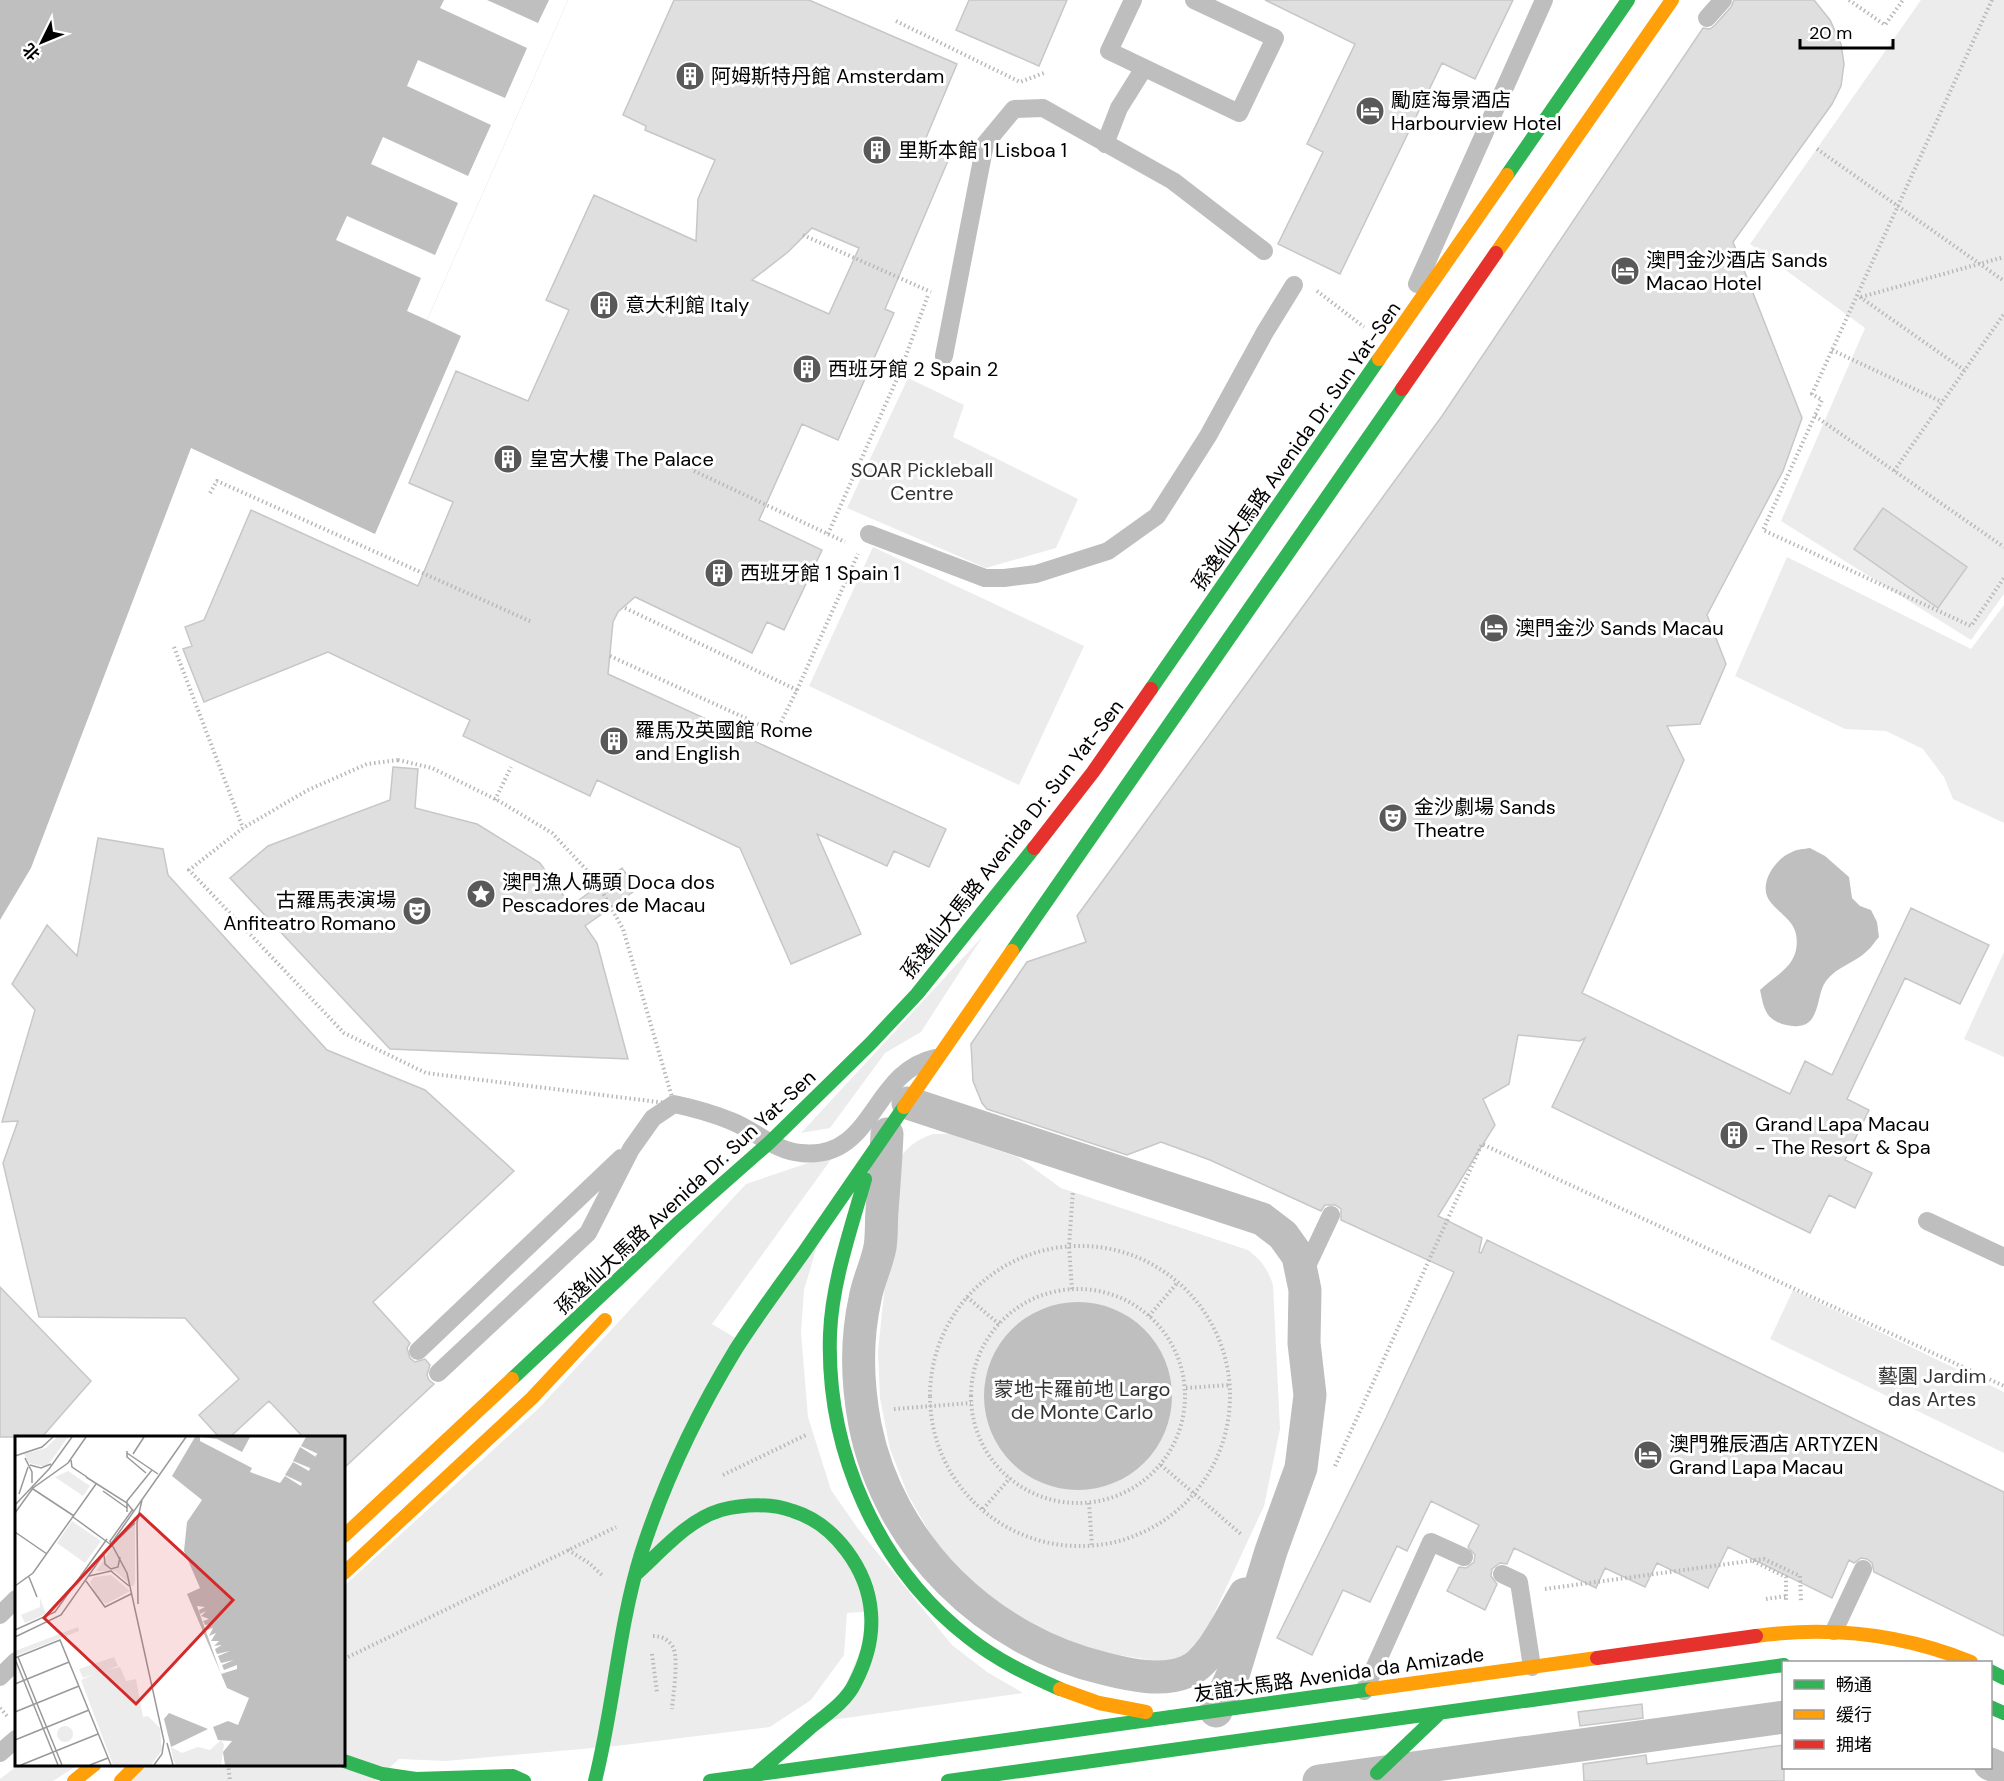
<svg xmlns="http://www.w3.org/2000/svg" width="2004" height="1781" viewBox="0 0 2004 1781" font-family="'DM Sans','Noto Sans SC',sans-serif">
<style>
.green{fill:#ececec}
.water{fill:#bfbfbf}
.pier{fill:#fff}
.building{fill:#dfdfdf;stroke:#c7c7c7;stroke-width:1.5;fill-rule:evenodd}
.lines{fill:none;stroke-linecap:round;stroke-linejoin:round}
.path{stroke:#b9b9b9;stroke-width:4;stroke-dasharray:1.5 3;stroke-linecap:butt}
.lane{stroke:#bebebe;stroke-width:18}
.street{stroke:#bebebe;stroke-width:33}
.fast{stroke:#30b455;stroke-width:14}
.slow{stroke:#ff9f0a;stroke-width:14}
.jam{stroke:#e5322d;stroke-width:14}
.labels{text-anchor:middle;dominant-baseline:central;stroke-width:6;stroke-linejoin:round;paint-order:stroke}
.poi-label{font-size:20px;fill:#000;stroke:#fff;text-anchor:start}
.street-label{font-size:20px;fill:#000;stroke:#fff}
.park-label{font-size:20px;fill:#333;stroke:#fff}
.inset-river{fill:none;stroke:#bfbfbf;stroke-width:3}
.inset-road{fill:none;stroke:#999;stroke-width:1.5}
.view{fill:#d62828;fill-opacity:0.15;stroke:#d62828;stroke-width:3}
.inset-edge{fill:none;stroke:#000;stroke-width:3}
</style>
<rect width="100%" height="100%" fill="#fff"/>
<path class="green" d="M 1921,0 L 2004,0 L 2004,594 L 1971,640 L 1781,521 L 1865,328 L 1750,244 Z
M 908,378 L 964,405 L 953,437 L 1078,499 L 1056,548 L 986,568 L 847,508 Z
M 873,547 L 1084,646 L 1019,785 L 809,686 Z
M 1787,557 L 1971,649 L 2004,605 L 2004,823 L 1953,799 L 1944,777 L 1923,749 L 1886,731 L 1845,729 L 1735,676 Z
M 983,936 L 921,1032 L 885,1053 L 830,1128 L 801,1133 Z
M 2004,952 L 2004,1057 L 1964,1039 Z
M 933,1134 L 949,1134 L 1018,1157 L 1061,1188 L 1248,1250 C 1261,1260 1268,1269 1273,1285 L 1280,1429 L 1264,1506 L 1201,1642 L 1178,1659 L 1164,1662 L 1099,1652 L 1051,1635 L 1006,1610 L 968,1578 L 934,1540 L 908,1495 L 890,1449 L 880,1398 L 878,1351 L 898,1161 C 908,1146 916,1140 933,1134 Z
M 835,1154 L 712,1324 L 744,1343 L 820,1236 L 804,1290 L 801,1333 L 808,1417 L 831,1490 L 859,1530 L 952,1645 L 987,1672 L 1023,1693 L 831,1720 L 877,1611 L 847,1613 L 844,1655 L 811,1700 L 770,1727 L 616,1746 L 446,1761 L 399,1759 L 375,1781 L 112,1781 L 132,1765 L 344,1764 L 344,1586 L 539,1408 L 746,1184 Z
M 1793,1290 L 2004,1392 L 2004,1453 L 1770,1339 Z
M 18,1765 L 78,1765 L 53,1781 L 0,1781 L 0,1779 Z"/>
<path class="water" d="M 0,0 L 568,0 L 427,320 L 461,336 L 375,534 L 191,448 L 31,868 L 0,920 Z
M 1810,848 L 1825,856 L 1849,877 L 1852,898 L 1860,906 L 1871,910 L 1877,922 L 1879,937 C 1875,941 1872,947 1867,951 C 1855,963 1836,967 1826,981 C 1818,992 1820,1008 1811,1020 C 1802,1031 1778,1026 1769,1016 C 1763,1008 1762,999 1760,990 C 1773,977 1792,969 1796,950 C 1801,922 1782,918 1769,900 C 1758,883 1776,858 1792,852 C 1797,849 1804,849 1810,848 Z
M984 1396a94 94 0 1 1 188 0a94 94 0 1 1-188 0Z"/>
<path class="pier" d="M 444,0 L 487,0 L 538,23 L 549,0 L 568,0 L 427,320 L 407,311 L 421,278 L 336,240 L 347,216 L 435,255 L 458,203 L 371,164 L 383,137 L 468,176 L 491,125 L 407,86 L 418,60 L 505,98 L 527,48 L 440,8 Z"/>
<path class="building" d="M 674,0 L 809,0 L 957,64 L 923,145 L 950,156 L 885,309 L 894,313 L 838,440 L 802,424 L 759,520 L 822,550 L 784,630 L 767,622 L 752,653 L 635,597 L 618,612 L 613,622 L 608,674 L 946,829 L 929,867 L 894,851 L 887,866 L 817,834 L 861,934 L 791,964 L 740,848 L 597,780 L 590,796 L 463,736 L 470,720 L 328,652 L 204,702 L 183,649 L 192,646 L 185,627 L 204,620 L 251,510 L 418,586 L 453,502 L 409,483 L 456,371 L 528,401 L 569,310 L 546,300 L 594,195 L 696,241 L 698,199 L 715,160 L 645,130 L 646,126 L 623,115 ZM 812,228 L 859,248 L 829,314 L 752,280 L 788,252 Z
M 969,0 L 1067,0 L 1039,66 L 956,30 Z
M 1265,0 L 1513,0 L 1475,79 L 1442,63 L 1340,274 L 1278,244 L 1323,152 L 1307,144 L 1355,44 Z
M 1734,0 L 1814,0 L 1830,20 L 1841,44 L 1844,64 L 1841,86 L 1832,104 L 1733,242 L 1802,418 L 1783,471 L 1707,615 L 1726,664 L 1700,724 L 1667,726 L 1684,760 L 1582,993 L 1790,1094 L 1805,1061 L 1832,1075 L 1911,908 L 1989,945 L 1960,1004 L 1905,978 L 1847,1099 L 1869,1110 L 1845,1160 L 1872,1173 L 1855,1208 L 1829,1195 L 1810,1233 L 1552,1107 L 1585,1038 L 1580,1041 L 1518,1035 L 1509,1084 L 1483,1099 L 1495,1125 L 1438,1216 L 1482,1238 L 1479,1252 L 1481,1253 L 1487,1240 L 2004,1492 L 2004,1636 L 1874,1572 L 1872,1563 L 1867,1559 L 1861,1558 L 1854,1563 L 1849,1560 L 1832,1598 L 1728,1547 L 1708,1588 L 1657,1563 L 1645,1587 L 1605,1568 L 1596,1588 L 1514,1548 L 1507,1564 L 1500,1563 L 1492,1569 L 1491,1576 L 1497,1584 L 1485,1610 L 1447,1591 L 1459,1567 L 1466,1568 L 1474,1562 L 1475,1555 L 1468,1547 L 1479,1525 L 1431,1501 L 1407,1551 L 1397,1546 L 1370,1602 L 1343,1590 L 1312,1655 L 1277,1638 L 1386,1418 L 1454,1272 L 1341,1220 L 1341,1209 L 1335,1205 L 1325,1205 L 1321,1211 L 1210,1160 L 1161,1142 L 1127,1155 L 987,1109 L 982,1103 L 973,1081 L 971,1044 L 1027,962 L 1086,942 L 1077,916 L 1442,416 L 1703,28 L 1710,29 L 1715,25 L 1731,7 Z
M 1883,508 L 1967,567 L 1938,608 L 1854,549 Z
M 393,767 L 418,769 L 415,808 L 477,824 L 540,863 L 571,906 L 622,868 L 637,889 L 585,926 L 597,943 L 628,1059 L 390,1049 L 230,878 L 268,846 L 390,800 Z
M 98,838 L 163,849 L 168,875 L 327,1050 L 425,1090 L 514,1171 L 373,1302 L 410,1343 L 407,1348 L 410,1358 L 415,1362 L 425,1359 L 430,1365 L 427,1375 L 429,1380 L 434,1384 L 344,1468 L 344,1437 L 303,1437 L 269,1401 L 230,1437 L 219,1437 L 199,1415 L 239,1379 L 185,1318 L 39,1317 L 3,1163 L 18,1121 L 2,1122 L 35,1010 L 12,984 L 47,925 L 77,956 Z
M 0,1287 L 91,1381 L 42,1437 L 0,1437 Z
M 1642,1704 L 1643,1718 L 1580,1726 L 1578,1712 Z
M 1784,1745 L 1784,1781 L 1584,1781 L 1583,1764 L 1646,1755 L 1647,1764 Z"/>
<g class="lines">
<path class="path" d="M 1849,0 L 1885,25 L 1903,0
M 1992,0 L 1812,394 L 1822,400 L 1763,530 L 1971,626 L 2004,578
M 896,21 L 1020,82 L 1044,73
M 1817,149 L 2004,281
M 803,235 L 931,292
M 1317,291 L 1364,327
M 1860,297 L 1964,370
M 1861,297 L 2004,257
M 1832,350 L 1942,402
M 1815,416 L 2004,547
M 694,471 L 845,542
M 1894,471 L 2004,314
M 210,493 L 217,481 L 532,622
M 828,534 L 900,372 L 928,295
M 174,647 L 243,828
M 610,656 L 776,732 L 797,690 L 623,607
M 797,690 L 858,554
M 398,760 L 432,768 L 499,801 L 552,833 L 595,879 L 623,929 L 674,1104 L 426,1073 L 344,1033 L 189,870 L 243,828 L 308,790 L 367,764 Z
M 495,800 L 511,767
M930 1396a150 150 0 1 1 300 0a150 150 0 1 1-300 0Z
M971 1396a107 107 0 1 1 214 0a107 107 0 1 1-214 0Z
M 1072,1289 L 1069,1246 L 1073,1191
M 967,1297 L 999,1324
M 1149,1316 L 1178,1282
M 1186,1388 L 1230,1385
M 894,1409 L 971,1403
M 1161,1465 L 1242,1535
M 1335,1466 L 1482,1144 L 2004,1386
M 723,1475 L 808,1434
M 1089,1503 L 1092,1546
M 983,1509 L 1010,1478
M 568,1550 L 589,1563 L 603,1576
M 1753,1561 L 1786,1577 L 1786,1596
M 1545,1589 L 1764,1559 L 1800,1576 L 1801,1601
M 1766,1599 L 1786,1596 L 1786,1602
M 653,1636 C 661,1636 668,1639 673,1647 C 679,1659 673,1695 672,1709
M 652,1654 L 657,1692
M 344,1659 L 616,1527
M 0,1708 L 8,1717
M 228,1764 L 230,1781"/>
<path class="lane" d="M 1133,0 L 1109,51 L 1239,113 L 1275,38 L 1194,0
M 1707,18 L 1723,0
M 1105,144 L 1119,108 L 1144,68
M 1417,284 L 1544,0
M 944,356 L 985,144 L 1014,109 L 1043,108 L 1173,181 L 1264,251
M 869,534 L 985,578 L 1004,578 L 1036,574 L 1108,551 L 1157,516 L 1208,436 L 1265,332 L 1294,285
M 1927,1221 L 2004,1257
M 1307,1273 L 1307,1266 L 1331,1215
M 418,1351 L 621,1158
M 438,1373 L 588,1233 L 631,1149 L 653,1118 L 674,1104 C 693,1108 714,1114 731,1121 C 755,1130 774,1151 801,1153 C 874,1161 871,1072 935,1058
M 1502,1574 L 1519,1582 L 1532,1667
M 0,1615 L 16,1599
M 1834,1631 L 1863,1569
M 0,1677 L 16,1661
M 1364,1691 L 1431,1542 L 1464,1557
M 0,1753 L 16,1739"/>
<path class="street" d="M 908,1103 L 1262,1219 L 1283,1235 L 1298,1256 L 1305,1290 L 1304,1343 L 1310,1395 L 1301,1468 L 1271,1551 L 1234,1672 L 1216,1711
M 887,1134 C 886,1159 884,1185 882,1211 C 881,1222 882,1235 880,1247 C 877,1264 868,1281 865,1299 C 856,1340 857,1383 865,1425 C 889,1546 987,1641 1106,1669 C 1130,1675 1162,1682 1186,1672 C 1211,1663 1231,1616 1245,1594
M 1990,1764 L 2004,1770
M 1319,1781 L 1784,1717"/>
<path class="fast" d="M 1507,175 L 1628,0
M 1151,689 L 1379,359
M 1012,951 L 1402,389
M 865,1179 C 851,1229 832,1282 830,1334 C 826,1450 877,1567 969,1638 C 997,1660 1028,1675 1060,1689
M 512,1379 L 677,1224 L 770,1142 L 871,1043 L 917,994 L 1034,848
M 635,1575 C 661,1552 687,1520 721,1510 C 744,1504 771,1503 793,1511 C 835,1524 868,1570 871,1613 C 873,1637 866,1662 855,1683 C 846,1702 826,1715 810,1728 C 792,1744 773,1759 755,1775
M 1990,1671 L 2004,1678
M 1990,1707 L 2004,1713
M 344,1761 L 382,1774 L 416,1779 L 513,1776 L 524,1781
M 1377,1773 L 1440,1713
M 595,1781 C 614,1706 618,1629 641,1554 C 664,1482 697,1413 736,1349 C 757,1316 781,1284 804,1252 C 837,1204 871,1155 904,1107
M 710,1781 L 1372,1689
M 948,1781 L 1784,1665"/>
<path class="slow" d="M 1496,253 L 1672,0
M 1379,359 L 1507,175
M 904,1107 L 1012,951
M 344,1536 L 512,1379
M 344,1573 L 532,1398 L 605,1320
M 1756,1636 C 1830,1626 1902,1634 1971,1662
M 1060,1689 L 1099,1703 L 1146,1712
M 1372,1689 L 1597,1658
M 74,1781 L 95,1764
M 121,1781 L 138,1764"/>
<path class="jam" d="M 1402,389 L 1496,253
M 1034,848 L 1093,772 L 1151,689
M 1597,1658 L 1756,1636"/>
</g>
<defs>
<g id="building-disc" transform="scale(1.5)"><circle r="9.5" fill="#595959" stroke="#fff"/><path d="M-4-6H4V6H1V3H-1V6H-4ZM-2.5-4.3h1.7v1.8h-1.7ZM.8-4.3h1.7v1.8H.8ZM-2.5-1h1.7V.8h-1.7ZM.8-1h1.7V.8H.8Z" fill="#fff"/></g>
<g id="hotel-disc" transform="scale(1.5)"><circle r="9.5" fill="#595959" stroke="#fff"/><path d="M-6-4.5h1.5V1H6V5H4.5V3h-9V5H-6ZM-4 0a1.8 1.8 0 1 1 3.6 0ZM.5 0V-2.5h3Q6-2.5 6 0Z" fill="#fff"/></g>
<g id="theatre-disc" transform="scale(1.5)"><circle r="9.5" fill="#595959" stroke="#fff"/><path d="M-5-5.5Q0-4 5-5.5V0Q5 5 0 6Q-5 5-5 0ZM-3.3-2.5H-1v1.5H-3.3ZM1-2.5H3.3v1.5H1ZM-2.8 1Q0 5.5 2.8 1Z" fill="#fff"/></g>
<g id="sight-disc" transform="scale(1.5)"><circle r="9.5" fill="#595959" stroke="#fff"/><path d="M0-6L1.8-2.2L6-1.7L2.9 1.2L3.7 5.4L0 3.3L-3.7 5.4L-2.9 1.2L-6-1.7L-1.8-2.2Z" fill="#fff"/></g>
</defs>
<g fill-rule="evenodd">
<use href="#building-disc" x="690" y="76"/>
<use href="#hotel-disc" x="1370" y="111"/>
<use href="#building-disc" x="877" y="150"/>
<use href="#hotel-disc" x="1625" y="271"/>
<use href="#building-disc" x="604" y="305"/>
<use href="#building-disc" x="807" y="369"/>
<use href="#building-disc" x="508" y="459"/>
<use href="#building-disc" x="719" y="573"/>
<use href="#hotel-disc" x="1494" y="628"/>
<use href="#building-disc" x="614" y="741"/>
<use href="#theatre-disc" x="1393" y="818"/>
<use href="#sight-disc" x="481" y="894"/>
<use href="#theatre-disc" x="417" y="911"/>
<use href="#building-disc" x="1734" y="1135"/>
<use href="#hotel-disc" x="1648" y="1455"/>
</g>
<g class="labels">
<g class="poi-label">
<text x="711" y="76">阿姆斯特丹館 Amsterdam</text>
<text x="1391" y="100">勵庭海景酒店<tspan x="1391" dy="23">Harbourview Hotel</tspan></text>
<text x="898" y="150">里斯本館 1 Lisboa 1</text>
<text x="1646" y="260">澳門金沙酒店 Sands<tspan x="1646" dy="23">Macao Hotel</tspan></text>
<text x="625" y="305">意大利館 Italy</text>
<text x="828" y="369">西班牙館 2 Spain 2</text>
<text x="529" y="459">皇宮大樓 The Palace</text>
<text x="740" y="573">西班牙館 1 Spain 1</text>
<text x="1515" y="628">澳門金沙 Sands Macau</text>
<text x="635" y="730">羅馬及英國館 Rome<tspan x="635" dy="23">and English</tspan></text>
<text x="1414" y="807">金沙劇場 Sands<tspan x="1414" dy="23">Theatre</tspan></text>
<text x="502" y="882">澳門漁人碼頭 Doca dos<tspan x="502" dy="23">Pescadores de Macau</tspan></text>
<text x="396" y="900" text-anchor="end">古羅馬表演場<tspan x="396" dy="23">Anfiteatro Romano</tspan></text>
<text x="1755" y="1124">Grand Lapa Macau<tspan x="1755" dy="23">- The Resort &amp; Spa</tspan></text>
<text x="1669" y="1444">澳門雅辰酒店 ARTYZEN<tspan x="1669" dy="23">Grand Lapa Macau</tspan></text>
</g>
<g class="street-label">
<text transform="translate(1296 446) rotate(-55)">孫逸仙大馬路 Avenida Dr. Sun Yat-Sen</text>
<text transform="translate(1012 839) rotate(-52)">孫逸仙大馬路 Avenida Dr. Sun Yat-Sen</text>
<text transform="translate(685 1192) rotate(-43)">孫逸仙大馬路 Avenida Dr. Sun Yat-Sen</text>
<text transform="translate(1339 1674) rotate(-8)">友誼大馬路 Avenida da Amizade</text>
</g>
<g class="park-label">
<text x="922" y="470">SOAR Pickleball<tspan x="922" dy="23">Centre</tspan></text>
<text x="1932" y="1376">藝園 Jardim<tspan x="1932" dy="23">das Artes</tspan></text>
<text x="1082" y="1389">蒙地卡羅前地 Largo<tspan x="1082" dy="23">de Monte Carlo</tspan></text>
</g>
</g>
<g transform="translate(15 1436)">
<rect width="330" height="330" fill="#fff"/>
<path d="M 42,1 L 53,1 L 36,25 L 30,31 L 14,27 L 9,18 L 31,12 ZM 53,35 L 75,50 L 68,60 L 40,41 ZM 120,79 L 120,145 L 118,151 L 100,135 L 81,135 ZM 57,85 L 86,105 L 70,127 L 42,107 ZM 96,139 L 115,155 L 91,168 L 82,161 L 75,146 L 79,141 ZM 25,162 L 31,178 L 10,187 L 6,179 L 25,171 ZM 63,191 L 64,195 L 0,220 L 0,215 ZM 99,221 L 103,230 L 92,234 L 105,231 L 111,245 L 121,243 L 128,281 L 133,280 L 145,292 L 147,314 L 136,329 L 98,329 L 66,244 L 80,238 L 68,242 L 64,233 ZM42 298a8 8 0 1 1 16 0a8 8 0 1 1-16 0ZM 206,304 L 209,309 L 206,329 L 161,329 L 158,323 L 156,311 L 167,317 L 183,311 L 195,314 Z" fill="#ececec"/>
<path d="M 180,1 L 330,1 L 330,329 L 210,329 L 208,316 L 217,305 L 203,304 L 198,291 L 213,285 L 223,289 L 234,262 L 212,252 L 172,158 L 185,152 L 169,115 L 172,86 L 187,64 L 157,40 ZM 154,277 L 193,293 L 156,311 L 149,283 Z" fill="#bfbfbf"/>
<path d="M 185,1 L 202,3 L 227,16 L 235,1 L 291,1 L 286,10 L 303,18 L 301,21 L 285,11 L 278,25 L 295,32 L 294,35 L 278,26 L 270,39 L 287,47 L 286,50 L 270,40 L 265,47 L 235,36 L 237,32 L 185,5 ZM 182,170 L 190,171 L 184,174 L 185,178 L 191,175 L 186,180 L 194,183 L 188,185 L 190,189 L 197,188 L 191,191 L 192,194 L 198,192 L 194,200 L 201,197 L 196,205 L 204,205 L 199,210 L 207,209 L 200,213 L 202,218 L 215,215 L 203,220 L 206,227 L 219,224 L 207,229 L 209,234 L 222,229 L 222,233 L 206,238 Z" fill="#fff"/>
<path class="inset-river" d="M 312,17 L 330,27M 302,19 L 316,18 L 330,32M 303,19 L 316,15 L 330,23M 302,23 L 312,44 L 313,66 L 290,137 L 287,171 L 296,197 L 330,243M 330,52 L 299,137 L 296,162 L 307,201 L 330,232M 330,61 L 305,134 L 300,166 L 305,191 L 330,228M 330,70 L 305,148 L 304,169 L 309,192 L 330,224M 297,329 L 282,158 L 310,66 L 302,19"/>
<path class="inset-road" d="M 112,15 L 112,21 L 131,37M 112,17 L 143,38M 118,18 L 129,1M 0,20 L 27,11 L 38,1M 10,22 L 17,36 L 17,47M 56,24 L 57,31 L 72,41M 15,29 L 26,32 L 36,28M 71,41 L 112,67 L 119,76M 18,53 L 59,80M 88,55 L 112,72M 4,58 L 13,31M 0,69 L 34,33 L 57,1M 118,73 L 95,105 L 112,137 L 149,305 L 147,318 L 139,329M 112,76 L 112,65 L 137,34M 0,77 L 18,52 L 53,27 L 71,1M 58,81 L 95,108M 0,96 L 32,118M 104,102 L 120,87M 89,119 L 90,128 L 96,133 L 103,131 L 105,121M 74,140 L 96,135 L 114,150M 14,141 L 22,161M 71,145 L 90,171 L 116,158M 0,150 L 18,137 L 81,48M 123,168 L 122,86 L 127,64M 0,194 L 40,176 L 92,103M 0,201 L 46,179 L 171,1M 3,221 L 47,329M 0,222 L 45,204 L 96,329M 0,223 L 43,329M 0,248 L 54,226M 0,276 L 64,250M 0,304 L 74,274M 152,307 L 158,329M 6,329 L 83,298M 75,329 L 93,322"/>
<path class="view" d="M 125,78 L 218,164 L 121,268 L 29,182 Z"/>
<rect width="330" height="330" class="inset-edge"/>
</g>
<rect x="1782" y="1661" width="210" height="108" fill="#ffffff" stroke="#999999" stroke-width="1.5"/>
<rect x="1794" y="1680" width="30" height="9" fill="#30b455" stroke="#999999" stroke-width="1.5"/>
<text x="1836" y="1691" font-size="18" fill="#000000">畅通</text>
<rect x="1794" y="1710" width="30" height="9" fill="#ff9f0a" stroke="#999999" stroke-width="1.5"/>
<text x="1836" y="1721" font-size="18" fill="#000000">缓行</text>
<rect x="1794" y="1740" width="30" height="9" fill="#e5322d" stroke="#999999" stroke-width="1.5"/>
<text x="1836" y="1751" font-size="18" fill="#000000">拥堵</text>
<g transform="translate(42 42) rotate(227)" stroke="#ffffff" stroke-width="4.5" paint-order="stroke">
<path d="M0-4.5L10 22L0 15L-10 22Z" fill="#000000"/>
<text y="-9" font-size="16" font-weight="bold" text-anchor="middle" fill="#000000">北</text>
</g>
<path d="M1800 39v9h93v-9" fill="none" stroke="#000000" stroke-width="3"/>
<text x="1809" y="39" font-size="18" fill="#000000" stroke="#ffffff" stroke-width="4.5" paint-order="stroke">20 m</text>
</svg>
